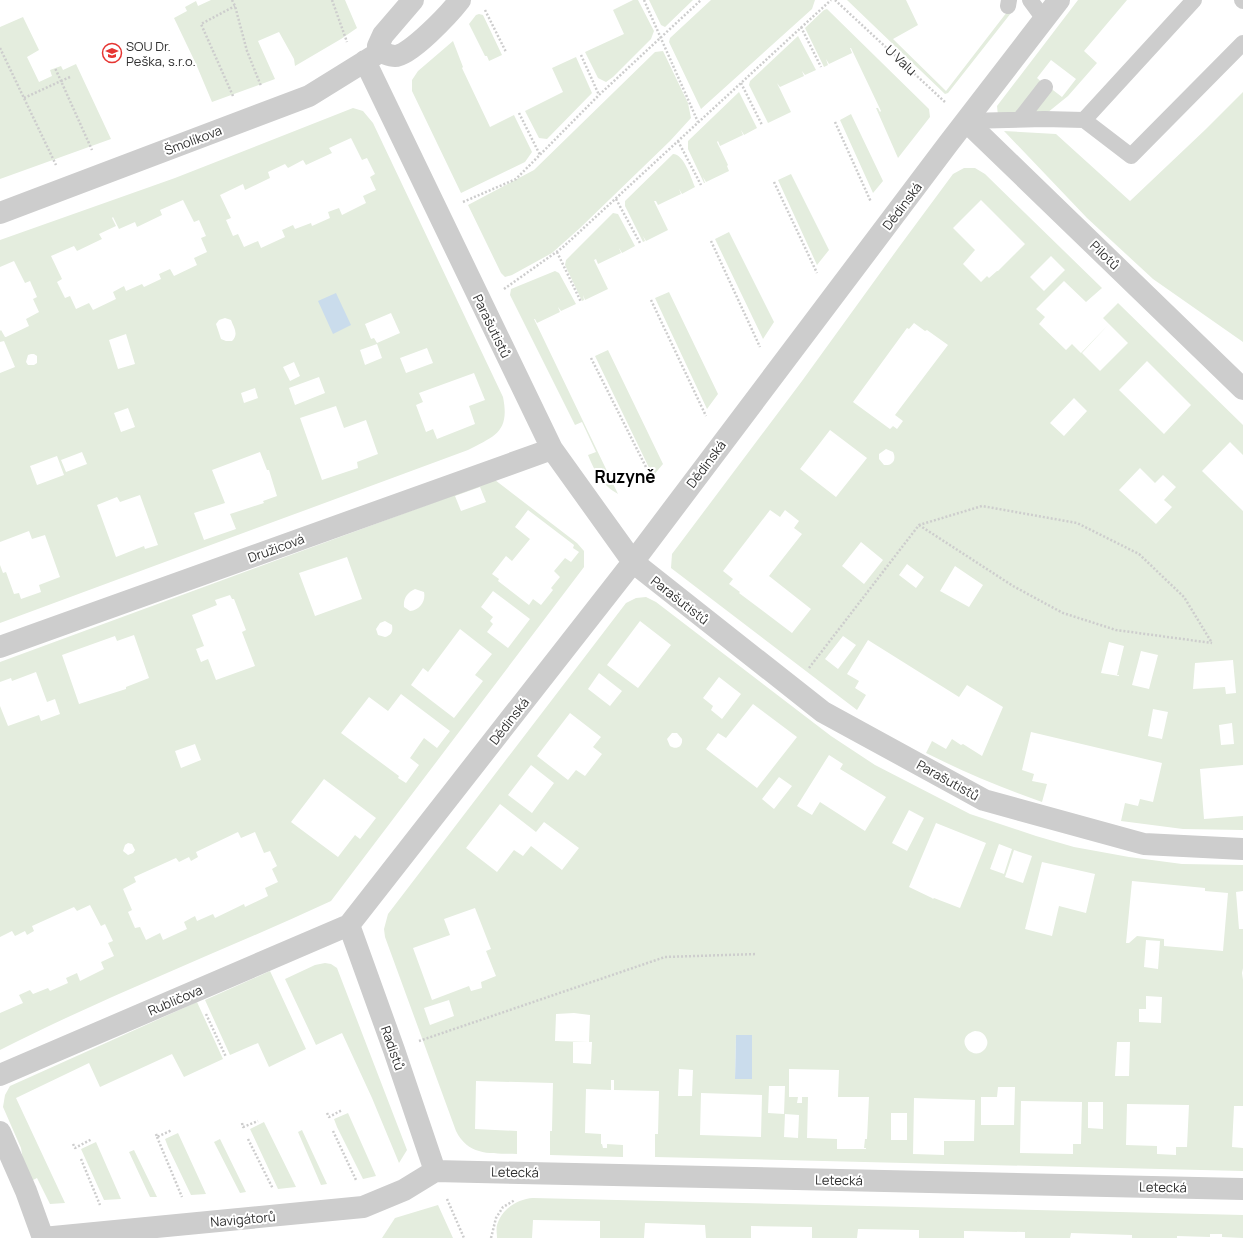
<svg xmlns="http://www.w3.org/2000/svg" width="1243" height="1238" viewBox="0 0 1243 1238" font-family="Manrope,sans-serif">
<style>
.green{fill:#e4edde;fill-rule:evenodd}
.water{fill:#cadcec}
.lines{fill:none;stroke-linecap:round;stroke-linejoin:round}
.path{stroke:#cdcdcd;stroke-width:2.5;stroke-dasharray:2 2;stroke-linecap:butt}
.service{stroke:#cdcdcd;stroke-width:16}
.minor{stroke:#cdcdcd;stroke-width:22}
.labels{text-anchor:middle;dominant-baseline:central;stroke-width:4;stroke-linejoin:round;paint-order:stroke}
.poi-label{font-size:13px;fill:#303030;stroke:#fff;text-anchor:start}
.street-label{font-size:13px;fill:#303030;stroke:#fff}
.district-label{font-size:17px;font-weight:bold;fill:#000;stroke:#fff}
</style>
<rect width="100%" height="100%" fill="#fff"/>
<path class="green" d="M 211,0 L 345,0 L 357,28 L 341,39 L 295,66 L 294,59 L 279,32 L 258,41 L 275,79 L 212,102 L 196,64 L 174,18 L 187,11 L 185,7 L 196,1 L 198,6 Z
M 633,0 L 638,0 L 654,31 L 651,39 L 613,77 L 606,82 L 598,78 L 585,52 L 624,34 L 613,10 Z
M 649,0 L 693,0 L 665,27 L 661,25 Z
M 711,0 L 815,0 L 812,9 L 701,109 L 669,42 L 670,38 Z
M 847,0 L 906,0 L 918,25 L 893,39 L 946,91 L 1007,12 L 1011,13 L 948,93 L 945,94 Z
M 1078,0 L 1127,0 L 1084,51 L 1097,63 L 1068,96 L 1047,113 L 1030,112 L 1049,87 L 1062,97 L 1076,79 L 1051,60 L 1037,78 L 1044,84 L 1019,113 L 998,116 L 997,106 Z
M 827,9 L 929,109 L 930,117 L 898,158 L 876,108 L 878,108 L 880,112 L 881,111 L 851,48 L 850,48 L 852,53 L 829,64 L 826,59 L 828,65 L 824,67 L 805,28 L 824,10 Z
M 479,14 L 483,15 L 502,55 L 489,61 L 487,56 L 485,56 L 469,24 L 476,15 Z
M 23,17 L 39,50 L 27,57 L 39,82 L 52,76 L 50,70 L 61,66 L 63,70 L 76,64 L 111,139 L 0,179 L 0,27 Z
M 798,36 L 816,70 L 805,75 L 802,71 L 804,76 L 780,87 L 777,83 L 791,112 L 768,123 L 749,85 L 750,81 Z
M 453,41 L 463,67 L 462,68 L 490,127 L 514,115 L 532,152 L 525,162 L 461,193 L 412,91 L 412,80 L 418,71 Z
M 663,51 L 688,103 L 691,118 L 670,141 L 580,228 L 552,253 L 512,275 L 505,277 L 501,273 L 468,205 L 534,170 L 655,52 Z
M 576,57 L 592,93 L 547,139 L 539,138 L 525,111 L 563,92 L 552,68 Z
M 739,92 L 757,128 L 744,135 L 741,130 L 743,135 L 720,146 L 718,141 L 717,142 L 728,165 L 727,166 L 729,171 L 706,182 L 703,177 L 705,183 L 704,183 L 688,149 L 688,141 Z
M 1243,92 L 1243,342 L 1153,279 L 1087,218 L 1004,131 L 1056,134 L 1130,201 L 1206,129 Z
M 353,108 L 363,111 L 373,123 L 503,397 C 510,432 495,436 468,450 L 0,623 L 0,565 L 3,573 L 6,572 L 14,594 L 19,593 L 21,599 L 41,592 L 39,585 L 60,577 L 45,535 L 32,539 L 29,531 L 0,542 L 0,373 L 15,367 L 4,341 L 0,342 L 0,331 L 1,330 L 5,337 L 6,337 L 29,326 L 26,319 L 39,312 L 33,299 L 37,297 L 30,281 L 25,283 L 14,261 L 0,267 L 0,240 L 175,178 ZM 351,138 L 362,160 L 367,158 L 375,174 L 370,177 L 376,190 L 363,196 L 366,203 L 342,215 L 339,208 L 328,212 L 330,218 L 312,226 L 311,223 L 295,229 L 293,225 L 282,230 L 285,237 L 261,248 L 258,241 L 244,247 L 238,234 L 233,236 L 226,220 L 231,218 L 220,195 L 243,184 L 245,190 L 270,178 L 268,172 L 285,164 L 288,168 L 303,160 L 306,165 L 332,153 L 329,148 ZM 183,200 L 194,222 L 199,220 L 206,236 L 201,238 L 207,252 L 194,258 L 197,265 L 174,276 L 170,269 L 159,274 L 161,279 L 144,287 L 142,284 L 126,291 L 124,286 L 113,292 L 116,299 L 93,310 L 89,303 L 76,309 L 70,296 L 65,298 L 57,282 L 62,279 L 51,256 L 74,246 L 77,251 L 102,239 L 99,234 L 116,226 L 112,218 L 113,217 L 119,229 L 135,222 L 137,227 L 162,215 L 160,210 ZM 391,313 L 400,333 L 377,343 L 374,338 L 371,339 L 365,324 ZM 225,318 L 231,320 C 234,328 239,334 232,341 L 226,341 L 221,339 L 216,324 L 219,320 ZM 126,334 L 135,364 L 118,369 L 109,340 ZM 377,344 L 382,358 L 365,365 L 360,350 ZM 427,348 L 433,363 L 406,373 L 400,358 ZM 31,354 L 34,354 L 37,356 L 37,363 L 34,365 L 28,365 L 26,362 L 28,355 ZM 294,362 L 300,376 L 290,381 L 283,367 ZM 474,373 L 485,400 L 469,406 L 475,424 L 437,439 L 433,429 L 426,432 L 416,405 L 423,402 L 419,393 ZM 319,377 L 325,393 L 295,405 L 289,388 ZM 255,388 L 258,398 L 244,403 L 241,393 ZM 336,406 L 344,428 L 366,420 L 378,454 L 357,462 L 358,468 L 322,480 L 300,418 ZM 128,408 L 135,427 L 121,432 L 114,413 ZM 82,452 L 87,464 L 66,472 L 61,460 ZM 260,452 L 267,470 L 269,470 L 277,496 L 263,501 L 264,503 L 230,514 L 236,529 L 204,540 L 194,513 L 225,503 L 212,470 ZM 57,456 L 64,475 L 37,485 L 30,466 ZM 140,495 L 158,545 L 145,549 L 144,546 L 116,557 L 97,505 L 117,497 L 120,502 Z
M 851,114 L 883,181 L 873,193 L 840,120 Z
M 673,154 C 684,154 691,178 695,187 L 682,194 L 679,189 L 681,194 L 658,205 L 656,201 L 654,201 L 668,230 L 646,241 L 643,236 L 645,241 L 643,242 L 625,206 L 625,201 Z
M 964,168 L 975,168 L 985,174 L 1102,288 L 1086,302 L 1064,281 L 1036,309 L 1045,317 L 1039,324 L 1066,350 L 1072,344 L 1081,353 L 1109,324 L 1103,318 L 1118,303 L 1243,425 L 1243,455 L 1230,442 L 1202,471 L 1243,511 L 1243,765 L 1200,769 L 1204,819 L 1243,816 L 1243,830 L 1183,829 L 1121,821 L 1125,803 L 1138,806 L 1140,799 L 1153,802 L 1162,763 L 1031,732 L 1022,770 L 1034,774 L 1032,781 L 1047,784 L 1042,802 C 1002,788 964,772 926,753 L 932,741 L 946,749 L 952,739 L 961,745 L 963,744 L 982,756 L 1003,707 L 967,685 L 959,697 L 868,640 L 847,674 L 859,681 L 855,688 L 866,695 L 857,710 L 671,568 L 672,554 L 802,381 L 899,247 L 953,174 ZM 981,200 L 1025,244 L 998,271 L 997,271 L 989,278 L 987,276 L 981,282 L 963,264 L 975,250 L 953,228 ZM 1051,256 L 1065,270 L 1044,291 L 1030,277 ZM 914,323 L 925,331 L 927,330 L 948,345 L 895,415 L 903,421 L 897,429 L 893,426 L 890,429 L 853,402 L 907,328 L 909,329 ZM 1109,324 L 1128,343 L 1100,371 L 1082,353 ZM 1147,361 L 1191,405 L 1164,434 L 1119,390 ZM 1074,398 L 1087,411 L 1064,436 L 1050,423 ZM 830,430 L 867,458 L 836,497 L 800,469 ZM 886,449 L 893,452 C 897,460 892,466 884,465 L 879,459 L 879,454 ZM 1140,468 L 1155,483 L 1163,475 L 1176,487 L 1164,500 L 1172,507 L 1156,524 L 1119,490 ZM 770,510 L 780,517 L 785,510 L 799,521 L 794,528 L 802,534 L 769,576 L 811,609 L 792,633 L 739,593 L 740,592 L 729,584 L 733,579 L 723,571 ZM 861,542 L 883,560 L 864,584 L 842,566 ZM 907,564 L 924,577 L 916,588 L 899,575 ZM 955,566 L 983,585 L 969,607 L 940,591 ZM 843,636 L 856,645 L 838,669 L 825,659 ZM 1109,642 L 1124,646 L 1117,675 L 1119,675 L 1119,676 L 1101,673 ZM 1141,651 L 1158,655 L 1149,689 L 1132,685 ZM 1233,660 L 1236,693 L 1226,694 L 1225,687 L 1193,689 L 1195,663 ZM 1153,709 L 1168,712 L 1162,739 L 1148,736 ZM 1232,723 L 1234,744 L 1221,745 L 1219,725 Z
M 791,174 L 829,250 L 817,265 L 778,180 Z
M 613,213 L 618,214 L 635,246 L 622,253 L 619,248 L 621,253 L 598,264 L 596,259 L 594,260 L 608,289 L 585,300 L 583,295 L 584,300 L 582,301 L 565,265 L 566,260 Z
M 729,232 L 774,322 L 763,339 L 715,239 Z
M 555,271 L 559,273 L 576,304 L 561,311 L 558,307 L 560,312 L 537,323 L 535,319 L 534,319 L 618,494 C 601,484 595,472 588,455 L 596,452 L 582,422 L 575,425 L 510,295 L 511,289 Z
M 669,292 L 718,394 L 707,409 L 655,298 Z
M 608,350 L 663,464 L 653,476 L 595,356 Z
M 495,480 L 577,543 L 584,551 L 584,567 L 331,901 C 221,952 108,995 0,1050 L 0,1013 L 23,1003 L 19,995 L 30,990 L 33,994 L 48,988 L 50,991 L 68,983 L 66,978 L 77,973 L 80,981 L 104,969 L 101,962 L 114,956 L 108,943 L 113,941 L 105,924 L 101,926 L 90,905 L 77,911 L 74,907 L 32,926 L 34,931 L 27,935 L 25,931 L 15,936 L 12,931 L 0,937 L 0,706 L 8,726 L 39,715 L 41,721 L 60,714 L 55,699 L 47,702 L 36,672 L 12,681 L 11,678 L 0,682 L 0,662 ZM 480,487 L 486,502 L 461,511 L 455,496 ZM 528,510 L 574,545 L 573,548 L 579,552 L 571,562 L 565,558 L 554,571 L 560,577 L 551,588 L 553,590 L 541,605 L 533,599 L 529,605 L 498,581 L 499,579 L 492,574 L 506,556 L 512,561 L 530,539 L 515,527 ZM 347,557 L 362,599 L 315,616 L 299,573 ZM 415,589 L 424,592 C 426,601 420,610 410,611 L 404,607 C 403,598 408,592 415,589 ZM 493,591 L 530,619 L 508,648 L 487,632 L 493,624 L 490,621 L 493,617 L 481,607 ZM 230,595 L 232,599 L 234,599 L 246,630 L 242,632 L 255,666 L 216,680 L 208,659 L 201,662 L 196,649 L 204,646 L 192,615 L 217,605 L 215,600 ZM 385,621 L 392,625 C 393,631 392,635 385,637 L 378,635 L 376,629 L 380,623 ZM 460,629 L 492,654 L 475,675 L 483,681 L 454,718 L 411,685 L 423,668 L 428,672 ZM 134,635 L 149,678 L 126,687 L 126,689 L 79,704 L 62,655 L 115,636 L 117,641 ZM 401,694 L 450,731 L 437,748 L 424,738 L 410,758 L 419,765 L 406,783 L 398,778 L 399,776 L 341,733 L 369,697 L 388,711 ZM 195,744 L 201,760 L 181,768 L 175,751 ZM 324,779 L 376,818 L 360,839 L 355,835 L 338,857 L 291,822 ZM 238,832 L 241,838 L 255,832 L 264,853 L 270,851 L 277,866 L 272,869 L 278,882 L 265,888 L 268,896 L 247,906 L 245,907 L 244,904 L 215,918 L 213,914 L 197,921 L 195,916 L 184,922 L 187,929 L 163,940 L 160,933 L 146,940 L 140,927 L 135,928 L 128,912 L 132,910 L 123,889 L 136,882 L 134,877 L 176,858 L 179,862 L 189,857 L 191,861 L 198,857 L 196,852 ZM 128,843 L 132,844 L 135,850 L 133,853 L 128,855 L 123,851 L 125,845 Z
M 646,597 L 656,602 L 831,736 L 875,765 L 970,814 L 1036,836 L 1074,847 L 1129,857 L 1182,864 L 1243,865 L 1243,891 L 1236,892 L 1239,929 L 1243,929 L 1243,968 L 1242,973 L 1243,980 L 1243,1106 L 1234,1106 L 1232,1147 L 1243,1148 L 1243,1171 L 655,1157 L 655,1134 L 658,1134 L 659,1091 L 614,1090 L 614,1080 L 611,1080 L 611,1090 L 586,1089 L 585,1133 L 601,1134 L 601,1144 L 602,1144 L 603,1148 L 607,1148 L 607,1144 L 623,1145 L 623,1157 L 550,1155 L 550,1131 L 552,1131 L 553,1083 L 476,1081 L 475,1129 L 517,1131 L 517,1154 C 492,1153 469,1157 456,1131 L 385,937 L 384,929 L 388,914 L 626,603 L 636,598 ZM 640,621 L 671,645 L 638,688 L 607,665 ZM 599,673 L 622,691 L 610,706 L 588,689 ZM 719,677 L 741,694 L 722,719 L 711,710 L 713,706 L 703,698 ZM 753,704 L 797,737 L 757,788 L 706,749 L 718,733 L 726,738 ZM 570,713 L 601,737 L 593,747 L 602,754 L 585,776 L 576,770 L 568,780 L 537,756 ZM 672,733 L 677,733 L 682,739 C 683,747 676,750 670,746 L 667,739 ZM 829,755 L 843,764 L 840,769 L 886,797 L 865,831 L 820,802 L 812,815 L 797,806 ZM 531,765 L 554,783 L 532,813 L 508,795 ZM 779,777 L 792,786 L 774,809 L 762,799 ZM 500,804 L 536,832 L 544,822 L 579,848 L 562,870 L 531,846 L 523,856 L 514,850 L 497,872 L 466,848 ZM 909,810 L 924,818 L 907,851 L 892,843 ZM 936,823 L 986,843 L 960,908 L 934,898 L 933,899 L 932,898 L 909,887 ZM 999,844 L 1012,849 L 1004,874 L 990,869 ZM 1014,850 L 1032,856 L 1023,883 L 1005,877 ZM 1042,862 L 1095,874 L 1086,913 L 1059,906 L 1052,936 L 1025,929 ZM 1132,881 L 1205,888 L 1205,891 L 1228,893 L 1223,951 L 1164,946 L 1164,939 L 1137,936 L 1129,943 L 1126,943 ZM 475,908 L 491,949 L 486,951 L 496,976 L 481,982 L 482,988 L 471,991 L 469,986 L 432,1000 L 413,948 L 450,935 L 444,919 ZM 1146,940 L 1160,941 L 1158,969 L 1144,967 ZM 1146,996 L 1162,997 L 1161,1023 L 1139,1022 L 1139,1009 L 1146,1009 ZM 449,1000 L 454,1016 L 430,1025 L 424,1008 ZM 574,1013 L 590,1015 L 589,1042 L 555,1041 L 556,1014 ZM 975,1031 C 981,1031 985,1034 987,1040 C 988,1043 987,1046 985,1049 C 972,1064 952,1037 975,1031 ZM 736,1035 L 752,1035 L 751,1079 L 735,1079 ZM 573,1042 L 592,1042 L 591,1064 L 573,1063 ZM 1117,1042 L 1130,1042 L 1129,1076 L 1115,1076 ZM 679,1069 L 693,1070 L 692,1096 L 678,1096 ZM 789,1069 L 839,1070 L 838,1097 L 869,1097 L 867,1139 L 865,1139 L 864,1148 L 866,1148 L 866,1149 L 837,1149 L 837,1139 L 807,1138 L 808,1097 L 802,1097 L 802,1103 L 797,1103 L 798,1097 L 789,1097 ZM 769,1086 L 785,1086 L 784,1114 L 768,1113 ZM 998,1087 L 1015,1087 L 1014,1125 L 981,1125 L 981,1097 L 997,1097 ZM 701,1093 L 762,1095 L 761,1137 L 700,1135 ZM 914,1098 L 975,1100 L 974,1141 L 944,1141 L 944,1155 L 913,1154 ZM 1021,1101 L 1082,1102 L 1081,1144 L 1073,1144 L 1073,1154 L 1020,1153 ZM 1088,1102 L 1103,1102 L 1103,1129 L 1088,1128 ZM 1127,1104 L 1189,1105 L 1187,1147 L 1176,1147 L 1176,1155 L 1157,1154 L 1157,1146 L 1126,1145 ZM 891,1113 L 907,1113 L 907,1140 L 891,1140 ZM 785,1114 L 799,1115 L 798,1138 L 784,1137 Z
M 325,963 L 331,964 L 337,968 L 407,1150 L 399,1163 L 372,1098 L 342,1033 L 316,1045 L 285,979 L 315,965 Z
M 270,971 L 306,1049 L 269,1067 L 258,1043 L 230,1055 L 205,1000 Z
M 197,1002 L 223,1059 L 184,1077 L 172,1054 L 100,1087 L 89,1063 L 16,1098 L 65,1203 L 50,1204 L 37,1178 L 27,1183 L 21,1148 L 3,1107 L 5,1095 L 10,1086 Z
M 348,1113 L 376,1176 L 363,1179 L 337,1127 L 334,1119 Z
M 264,1122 L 296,1187 L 278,1189 L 250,1129 Z
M 302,1130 L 327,1184 L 321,1185 L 298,1132 Z
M 178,1133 L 206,1194 L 191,1195 L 168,1147 L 165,1139 Z
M 220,1139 L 246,1192 L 240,1193 L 214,1142 Z
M 96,1142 L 121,1199 L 104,1200 L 81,1149 Z
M 134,1150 L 157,1197 L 150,1197 L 129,1152 Z
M 533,1198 L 1243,1215 L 1243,1238 L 1222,1237 L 1222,1234 L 1210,1234 L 1210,1237 L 1177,1236 L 1177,1238 L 1132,1238 L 1132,1235 L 1071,1233 L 1070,1238 L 1025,1238 L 1025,1232 L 964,1231 L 964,1238 L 919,1238 L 919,1230 L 858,1229 L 857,1238 L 812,1238 L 812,1227 L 751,1226 L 751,1238 L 706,1238 L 705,1225 L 645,1223 L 644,1238 L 600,1238 L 600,1221 L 533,1220 L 532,1238 L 497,1238 C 497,1234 496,1229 497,1225 C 502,1209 517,1199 533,1198 Z
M 438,1205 L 453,1238 L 382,1238 L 395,1218 Z"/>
<path class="water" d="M 336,293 L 351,325 L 333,334 L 318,301 Z
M 736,1035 L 752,1035 L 752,1079 L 735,1079 Z"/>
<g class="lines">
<path class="path" d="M 232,0 L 235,6 L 247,51 L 261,86
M 332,0 L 347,42
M 644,0 L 698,122
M 835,0 L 946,103
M 485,10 L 506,52
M 801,27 L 821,67
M 0,48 L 56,165
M 581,55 L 599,95
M 70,77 L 61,81 L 92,150
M 741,83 L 762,125
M 233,96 L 201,24 L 235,6
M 24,98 L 61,81 L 55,68
M 519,113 L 540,155
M 835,122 L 871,202
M 678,141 L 701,185
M 774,182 L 817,273
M 616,199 L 640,243
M 463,202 L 516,179 L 599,95 L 701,0
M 711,241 L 760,347
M 557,252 L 581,302
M 504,289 L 562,248 L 831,0
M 651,300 L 706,416
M 591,358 L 654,483
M 919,525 L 1013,586 L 1063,613 L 1116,630 L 1212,643
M 809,668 L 919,525 L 982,506 L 1077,523 L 1139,554 L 1184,597 L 1212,643
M 206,1014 L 226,1057
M 419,1041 L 665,957 L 757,954
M 327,1113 L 329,1117 L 342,1110
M 242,1123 L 243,1127 L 258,1121
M 333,1131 L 356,1180
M 156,1134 L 157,1137 L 172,1130
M 157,1137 L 182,1197
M 248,1139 L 273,1189
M 73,1144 L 75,1148 L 92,1139
M 81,1159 L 100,1205
M 447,1199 L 464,1238
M 491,1238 L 496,1218 L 503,1207 L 515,1200"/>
<path class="service" d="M 1030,0 L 1044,19
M 1242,0 L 1243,1
M 1008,6 L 1009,0
M 1020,119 L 1045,87
M 1084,120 L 1194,0
M 966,121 L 1044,119 L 1084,120 L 1131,156 L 1243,43"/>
<path class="minor" d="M 380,52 L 378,46 L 383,35 L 413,0
M 365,61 L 552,449 L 633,562 L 823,712 L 984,800 L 1144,844 L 1243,849
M 966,121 L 1243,389
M 0,213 L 309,96 L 380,52 C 384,53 390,56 395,56 C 410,56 450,13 460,0
M 0,647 L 552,449
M 349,925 L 394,1050 L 435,1171
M 0,1075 L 349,925 L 633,562 L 948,144 L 1059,0
M 0,1132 L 26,1191 L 43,1238
M 435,1171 L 1243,1189
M 43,1238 L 363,1207 L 404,1190 L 435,1171"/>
</g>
<defs>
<g id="school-ring" transform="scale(1)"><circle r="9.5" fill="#fff" stroke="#e63532" stroke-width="1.5"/><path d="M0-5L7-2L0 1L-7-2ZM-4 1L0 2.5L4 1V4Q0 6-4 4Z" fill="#e63532"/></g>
</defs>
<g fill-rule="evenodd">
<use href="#school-ring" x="112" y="53"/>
</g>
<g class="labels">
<g class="poi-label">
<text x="126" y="46">SOU Dr.<tspan x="126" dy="15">Peška, s.r.o.</tspan></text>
</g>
<g class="street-label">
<text transform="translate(901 60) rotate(43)">U Valu</text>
<text transform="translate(193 140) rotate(-21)">Šmolíkova</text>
<text transform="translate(902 206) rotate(-53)">Dědinská</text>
<text transform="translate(1105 255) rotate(44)">Pilotů</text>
<text transform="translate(492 326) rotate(64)">Parašutistů</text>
<text transform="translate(706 464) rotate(-53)">Dědinská</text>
<text transform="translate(276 548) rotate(-20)">Družicová</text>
<text transform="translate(680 600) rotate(38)">Parašutistů</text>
<text transform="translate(509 721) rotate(-52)">Dědinská</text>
<text transform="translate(948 780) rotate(29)">Parašutistů</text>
<text transform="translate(175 1000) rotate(-23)">Rubličova</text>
<text transform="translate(393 1048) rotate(71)">Radistů</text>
<text transform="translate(515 1172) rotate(1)">Letecká</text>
<text transform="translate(839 1180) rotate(1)">Letecká</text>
<text transform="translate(1163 1187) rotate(1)">Letecká</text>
<text transform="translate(243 1219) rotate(-5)">Navigátorů</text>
</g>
<g class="district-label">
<text x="625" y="476">Ruzyně</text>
</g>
</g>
</svg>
